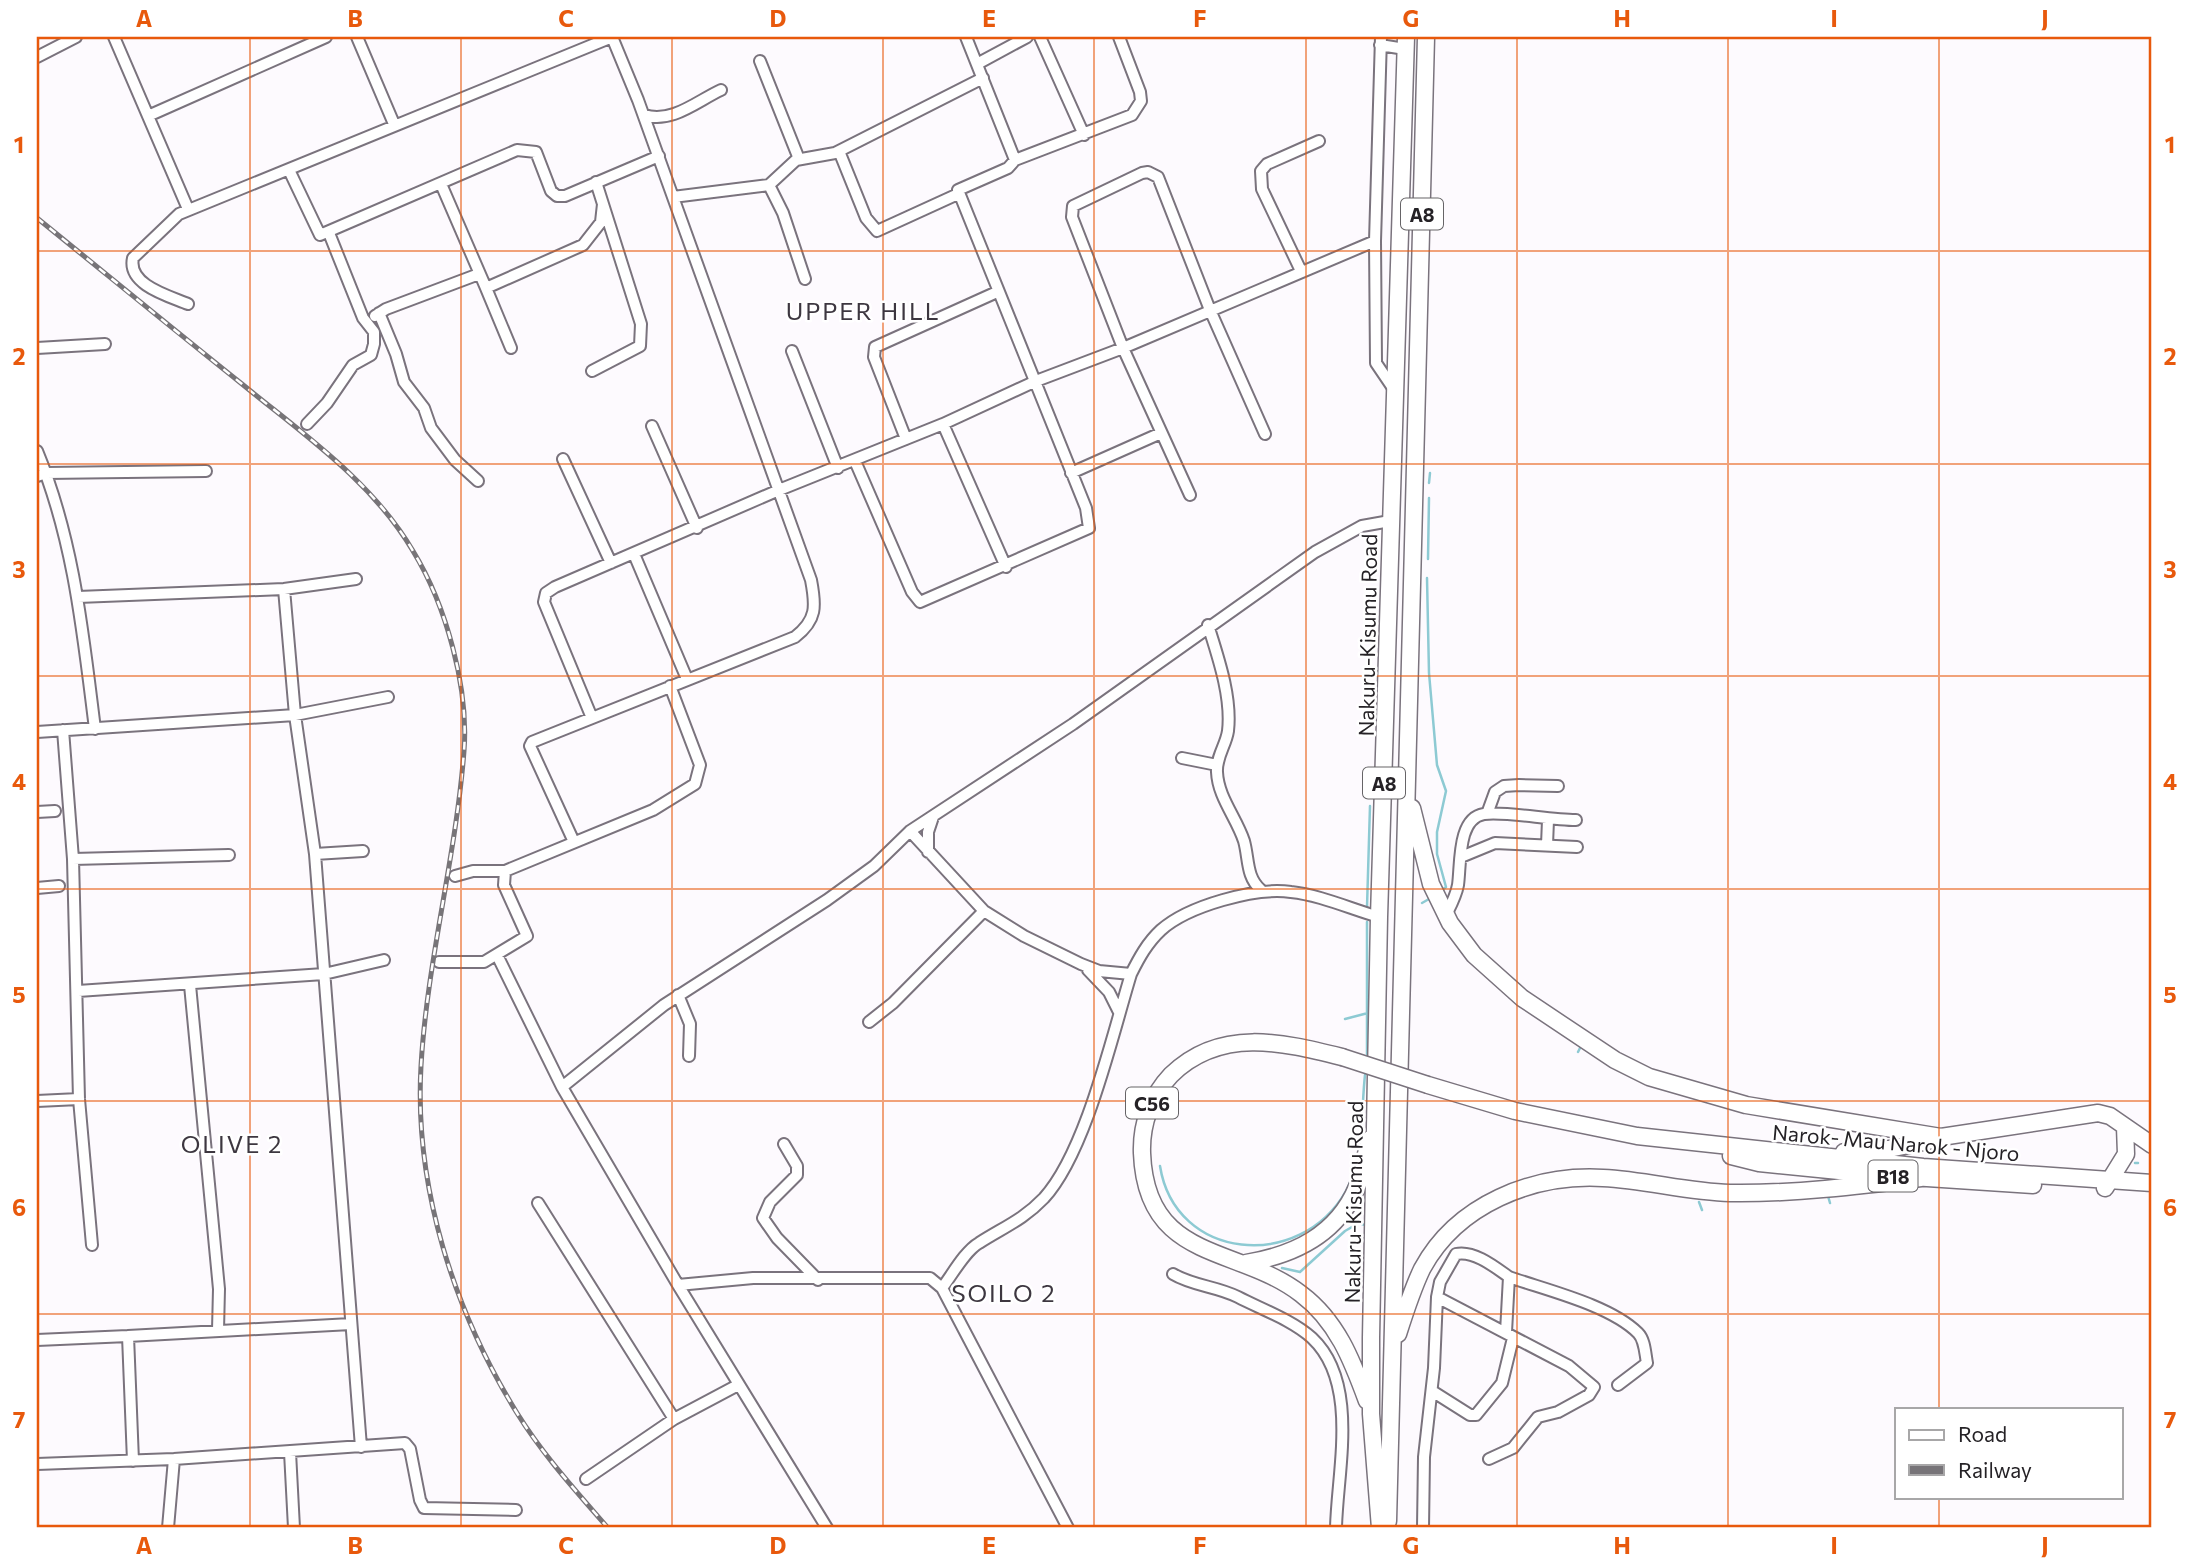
<svg xmlns="http://www.w3.org/2000/svg" width="2189" height="1565" viewBox="0 0 2189 1565" font-family="Commissioner,sans-serif">
<style>
.lines{fill:none;stroke-linecap:round;stroke-linejoin:round}
.stream{stroke:#8dcad3;stroke-width:2.5}
.minor-casing{stroke:#7a737d;stroke-width:14}
.highway-casing{stroke:#7a737d;stroke-width:19}
.minor{stroke:#fff;stroke-width:10}
.highway{stroke:#fff;stroke-width:16}
.rail-casing{stroke:#777478;stroke-width:5}
.rail{stroke:#fff;stroke-width:2.5;stroke-dasharray:8;stroke-linecap:butt}
.highway-bridge-casing{stroke:#7a737d;stroke-width:19;stroke-linecap:butt}
.highway-bridge{stroke:#fff;stroke-width:16}
.grid{fill:none;stroke:#e8590c;stroke-width:2;stroke-opacity:0.55}
.labels{text-anchor:middle;dominant-baseline:central;stroke-width:5;stroke-linejoin:round;paint-order:stroke}
.shield{fill:#fff;stroke:#666467;stroke-width:2}
.shield-label{font-size:19px;font-weight:bold;fill:#252226}
.street-label{font-size:21px;fill:#252226;stroke:#fff}
.quarter-label{font-size:24px;letter-spacing:2px;fill:#3d3740;stroke:#fff}
.neatline{fill:none;stroke:#e8590c;stroke-width:2.5}
.grid-label{font-size:23px;text-anchor:middle;font-weight:bold;fill:#e8590c}
</style>
<rect width="100%" height="100%" fill="#fdfafe"/>
<g class="lines">
<path class="stream" d="M 1429,483 L 1430,473
M 1428,559 L 1429,498
M 1427,578 L 1429,673 L 1437,765 L 1446,791 L 1437,832 L 1437,854 L 1446,887 L 1441,891
M 1422,903 L 1429,899
M 1367,907 L 1370,806
M 1367,922 L 1367,1054
M 1345,1019 L 1368,1013
M 1578,1052 L 1580,1048
M 2135,1163 L 2138,1163
M 1160,1166 C 1175,1261 1300,1272 1346,1191 C 1364,1158 1361,1111 1365,1075
M 1828,1196 L 1830,1203
M 1699,1202 L 1702,1210
M 1282,1268 L 1300,1272 L 1345,1231 L 1359,1223 L 1365,1225"/>
<g class="minor-casing">
<path id="minor" d="M 114,37 L 188,209
M 357,37 L 394,124
M 966,37 L 1015,160
M 1040,37 L 1084,135
M 1381,37 L 1375,241 L 1376,363 L 1395,391
M 1380,45 L 1405,49
M 37,57 L 76,37
M 760,61 L 799,159
M 977,64 L 1027,37
M 644,115 C 672,124 697,101 721,90
M 148,116 L 326,37
M 839,151 L 866,218 L 877,231 L 958,194
M 289,170 L 320,235 L 517,150 L 536,152 L 551,191 L 557,196 L 565,196 L 659,156
M 441,184 L 486,288 L 583,245 L 601,222 L 603,204
M 769,185 L 783,213 L 805,279
M 673,197 L 769,185 L 796,160 L 835,153 L 983,78
M 1301,271 L 1262,189 L 1261,171 L 1267,164 L 1319,141
M 486,288 L 511,348
M 188,304 C 169,296 127,285 133,258 L 179,214 L 612,37
M 379,313 L 396,354 L 404,382 L 424,408 L 431,428 L 455,460 L 478,481
M 375,316 L 386,309 L 479,274
M 37,348 L 105,344
M 792,351 L 838,468
M 592,371 L 640,346 L 641,324 L 596,182
M 307,424 L 327,403 L 353,365 L 371,355 L 374,344 L 374,332 L 363,318 L 329,233
M 943,424 L 1006,567
M 652,426 L 697,528
M 906,439 L 874,357 L 875,347 L 997,292
M 37,451 C 74,540 83,634 95,729
M 563,459 L 611,563
M 855,461 L 912,592 L 920,602 L 1089,528 L 1086,508 L 958,190 L 1008,168 L 1015,160 L 1132,115 L 1141,101 L 1140,92 L 1119,37
M 1071,473 L 1161,433
M 37,476 L 46,473 L 206,471
M 1190,495 L 1123,348 L 1072,217 L 1073,206 L 1142,173 L 1148,172 L 1158,177 L 1210,310 L 1265,434
M 634,554 L 687,679
M 284,589 L 295,715 L 315,854 L 361,1447
M 78,597 L 284,589 L 356,579
M 1208,625 C 1218,657 1232,697 1228,731 C 1226,745 1216,757 1217,772 C 1218,797 1236,817 1244,841 C 1249,859 1246,877 1261,890
M 592,718 L 544,602 L 546,593 L 555,587 L 779,490 L 943,424 L 1036,381 L 1123,348 L 1375,241
M 63,730 L 73,859 L 79,1099 L 92,1245
M 37,732 L 295,715 L 388,697
M 1182,758 L 1217,765
M 37,812 L 55,811
M 1487,814 L 1495,792 L 1504,786 L 1519,785 L 1558,786
M 910,831 L 984,911 L 1024,936 L 1081,964 L 1099,971 L 1131,974
M 574,842 L 530,746 L 532,742 L 795,637 C 817,620 816,606 811,580 L 638,100 L 612,37
M 1547,845 L 1548,820
M 928,852 L 928,832 L 933,817
M 315,854 L 363,851
M 1461,857 L 1495,843 L 1577,847
M 73,859 L 229,855
M 455,876 L 473,871 L 505,871 L 653,810 L 695,784 L 700,765 L 670,686
M 37,888 L 59,886
M 1446,915 C 1451,905 1456,896 1458,885 C 1461,865 1457,818 1484,814 C 1506,811 1549,820 1576,820
M 497,955 L 562,1087 L 678,1285 L 827,1528
M 439,962 L 484,962 L 527,936 L 504,885 L 505,871
M 1088,970 L 1109,992 L 1119,1012
M 190,985 L 219,1289 L 218,1330
M 78,991 L 324,974 L 384,960
M 678,995 L 690,1024 L 689,1056
M 869,1022 L 893,1003 L 984,911
M 562,1087 L 664,1005 L 827,900 L 874,866 L 910,831 L 1073,724 L 1315,552 L 1362,526 L 1390,521
M 37,1101 L 79,1099
M 784,1144 L 797,1166 L 797,1175 L 770,1202 L 763,1218 L 777,1238 L 818,1280
M 538,1203 L 674,1419
M 1173,1274 C 1193,1286 1216,1286 1238,1297 C 1261,1309 1292,1320 1312,1338 C 1360,1383 1337,1472 1336,1528
M 1509,1277 C 1546,1290 1610,1305 1638,1333 C 1645,1340 1645,1353 1647,1363 L 1618,1385
M 678,1285 L 753,1278 L 930,1278 L 942,1288 L 1068,1528
M 942,1288 C 952,1275 965,1251 979,1243 C 1004,1227 1023,1220 1044,1198 C 1086,1152 1112,1036 1131,974 C 1139,958 1147,943 1161,930 C 1188,906 1255,887 1291,892 C 1320,895 1351,909 1379,917
M 1437,1297 L 1569,1366 L 1594,1387 L 1589,1395 L 1558,1412 L 1538,1417 L 1513,1448 L 1489,1459
M 37,1340 L 128,1336
M 1432,1391 L 1470,1415 L 1476,1415 L 1502,1383 L 1513,1338
M 290,1452 L 294,1528
M 133,1461 L 128,1336 L 351,1324
M 37,1464 L 174,1459 L 405,1443 L 410,1449 L 420,1500 L 424,1508 L 516,1510
M 586,1479 L 674,1419 L 738,1385
M 168,1528 L 174,1459
M 1423,1528 L 1424,1457 L 1434,1368 L 1437,1297 L 1440,1282 L 1456,1254 C 1474,1250 1495,1267 1509,1277 L 1506,1332"/>
</g>
<g class="highway-casing">
<path id="highway" d="M 1412,808 L 1431,884 L 1450,923 L 1474,955 L 1522,998 L 1615,1060 L 1649,1077 L 1746,1105 L 1941,1137 L 2098,1113 L 2110,1116 L 2152,1145
M 1342,1057 C 1282,1042 1220,1027 1171,1075 C 1151,1096 1141,1124 1142,1153 C 1146,1263 1238,1245 1301,1294 C 1337,1321 1352,1360 1367,1401
M 1428,1085 L 1515,1111 L 1637,1136 L 1923,1167 L 2152,1183
M 1844,1152 L 1889,1149 L 1933,1140
M 1731,1156 L 1759,1163 L 1879,1175
M 1912,1177 L 2033,1185
M 2105,1188 L 2126,1154 L 2125,1127
M 1246,1263 C 1294,1255 1337,1235 1357,1187 C 1363,1172 1365,1155 1370,1139
M 1398,1334 C 1405,1312 1412,1290 1422,1269 C 1457,1204 1533,1174 1603,1178 C 1646,1180 1687,1192 1730,1193 C 1792,1194 1859,1186 1921,1178
M 1388,1521 L 1426,37
M 1380,1528 L 1371,1414 L 1371,1338 L 1379,917 L 1406,37"/>
</g>
<use href="#minor" class="minor"/>
<use href="#highway" class="highway"/>
<g class="rail-casing">
<path id="rail" d="M 37,218 C 105,273 173,329 242,384 C 303,434 372,481 413,551 C 446,605 469,688 464,751 C 456,857 427,961 421,1066 C 414,1187 454,1311 517,1413 C 543,1455 576,1491 608,1528"/>
</g>
<use href="#rail" class="rail"/>
<g class="highway-bridge-casing">
<path id="highway-bridge" d="M 1342,1057 L 1428,1085"/>
</g>
<use href="#highway-bridge" class="highway-bridge"/>
</g>
<path class="grid" d="M 250,37 L 250,1528M 461,37 L 461,1528M 672,37 L 672,1528M 883,37 L 883,1528M 1094,37 L 1094,1528M 1306,37 L 1306,1528M 1517,37 L 1517,1528M 1728,37 L 1728,1528M 1939,37 L 1939,1409M 37,251 L 2152,251M 37,464 L 2152,464M 37,676 L 2152,676M 37,889 L 2152,889M 37,1101 L 2152,1101M 37,1314 L 2152,1314M 1939,1497 L 1939,1528"/>
<g class="labels">
<g class="shield">
<rect x="1401" y="198.5" width="42" height="31" rx="5"/>
<rect x="1363" y="767.5" width="42" height="31" rx="5"/>
<rect x="1126" y="1087.5" width="52" height="31" rx="5"/>
<rect x="1868.5" y="1160.5" width="49" height="31" rx="5"/>
</g>
<g class="shield-label">
<text x="1422" y="214">A8</text>
<text x="1384" y="783">A8</text>
<text x="1152" y="1103">C56</text>
<text x="1893" y="1176">B18</text>
</g>
<g class="street-label">
<text transform="translate(1367 635) rotate(-89)">Nakuru-Kisumu Road</text>
<text transform="translate(1896 1142) rotate(5)">Narok- Mau Narok - Njoro</text>
<text transform="translate(1353 1202) rotate(-89)">Nakuru-Kisumu Road</text>
</g>
<g class="quarter-label">
<text x="863" y="310">UPPER HILL</text>
<text x="232" y="1143">OLIVE 2</text>
<text x="1004" y="1292">SOILO 2</text>
</g>
</g>
<rect width="2189" height="1565" fill="none" stroke="#ffffff" stroke-width="77"/>
<rect x="1895" y="1408" width="228" height="91" fill="#ffffff" stroke="#a8a7a8" stroke-width="2"/>
<rect x="1909" y="1430" width="35" height="10" fill="#ffffff" stroke="#a8a7a8" stroke-width="2"/>
<text x="1958" y="1442" font-size="21" fill="#252226">Road</text>
<rect x="1909" y="1465" width="35" height="10" fill="#777478" stroke="#a8a7a8" stroke-width="2"/>
<text x="1958" y="1478" font-size="21" fill="#252226">Railway</text>
<rect x="38" y="38" width="2112" height="1488" class="neatline"/>
<g class="grid-label">
<text x="144" y="27">A</text>
<text x="355" y="27">B</text>
<text x="566" y="27">C</text>
<text x="778" y="27">D</text>
<text x="989" y="27">E</text>
<text x="1200" y="27">F</text>
<text x="1411" y="27">G</text>
<text x="1622" y="27">H</text>
<text x="1834" y="27">I</text>
<text x="2045" y="27">J</text>
<text x="19" y="153">1</text>
<text x="2170" y="153">1</text>
<text x="19" y="365">2</text>
<text x="2170" y="365">2</text>
<text x="19" y="578">3</text>
<text x="2170" y="578">3</text>
<text x="19" y="790">4</text>
<text x="2170" y="790">4</text>
<text x="19" y="1003">5</text>
<text x="2170" y="1003">5</text>
<text x="19" y="1216">6</text>
<text x="2170" y="1216">6</text>
<text x="19" y="1428">7</text>
<text x="2170" y="1428">7</text>
<text x="144" y="1554">A</text>
<text x="355" y="1554">B</text>
<text x="566" y="1554">C</text>
<text x="778" y="1554">D</text>
<text x="989" y="1554">E</text>
<text x="1200" y="1554">F</text>
<text x="1411" y="1554">G</text>
<text x="1622" y="1554">H</text>
<text x="1834" y="1554">I</text>
<text x="2045" y="1554">J</text>
</g>
</svg>
